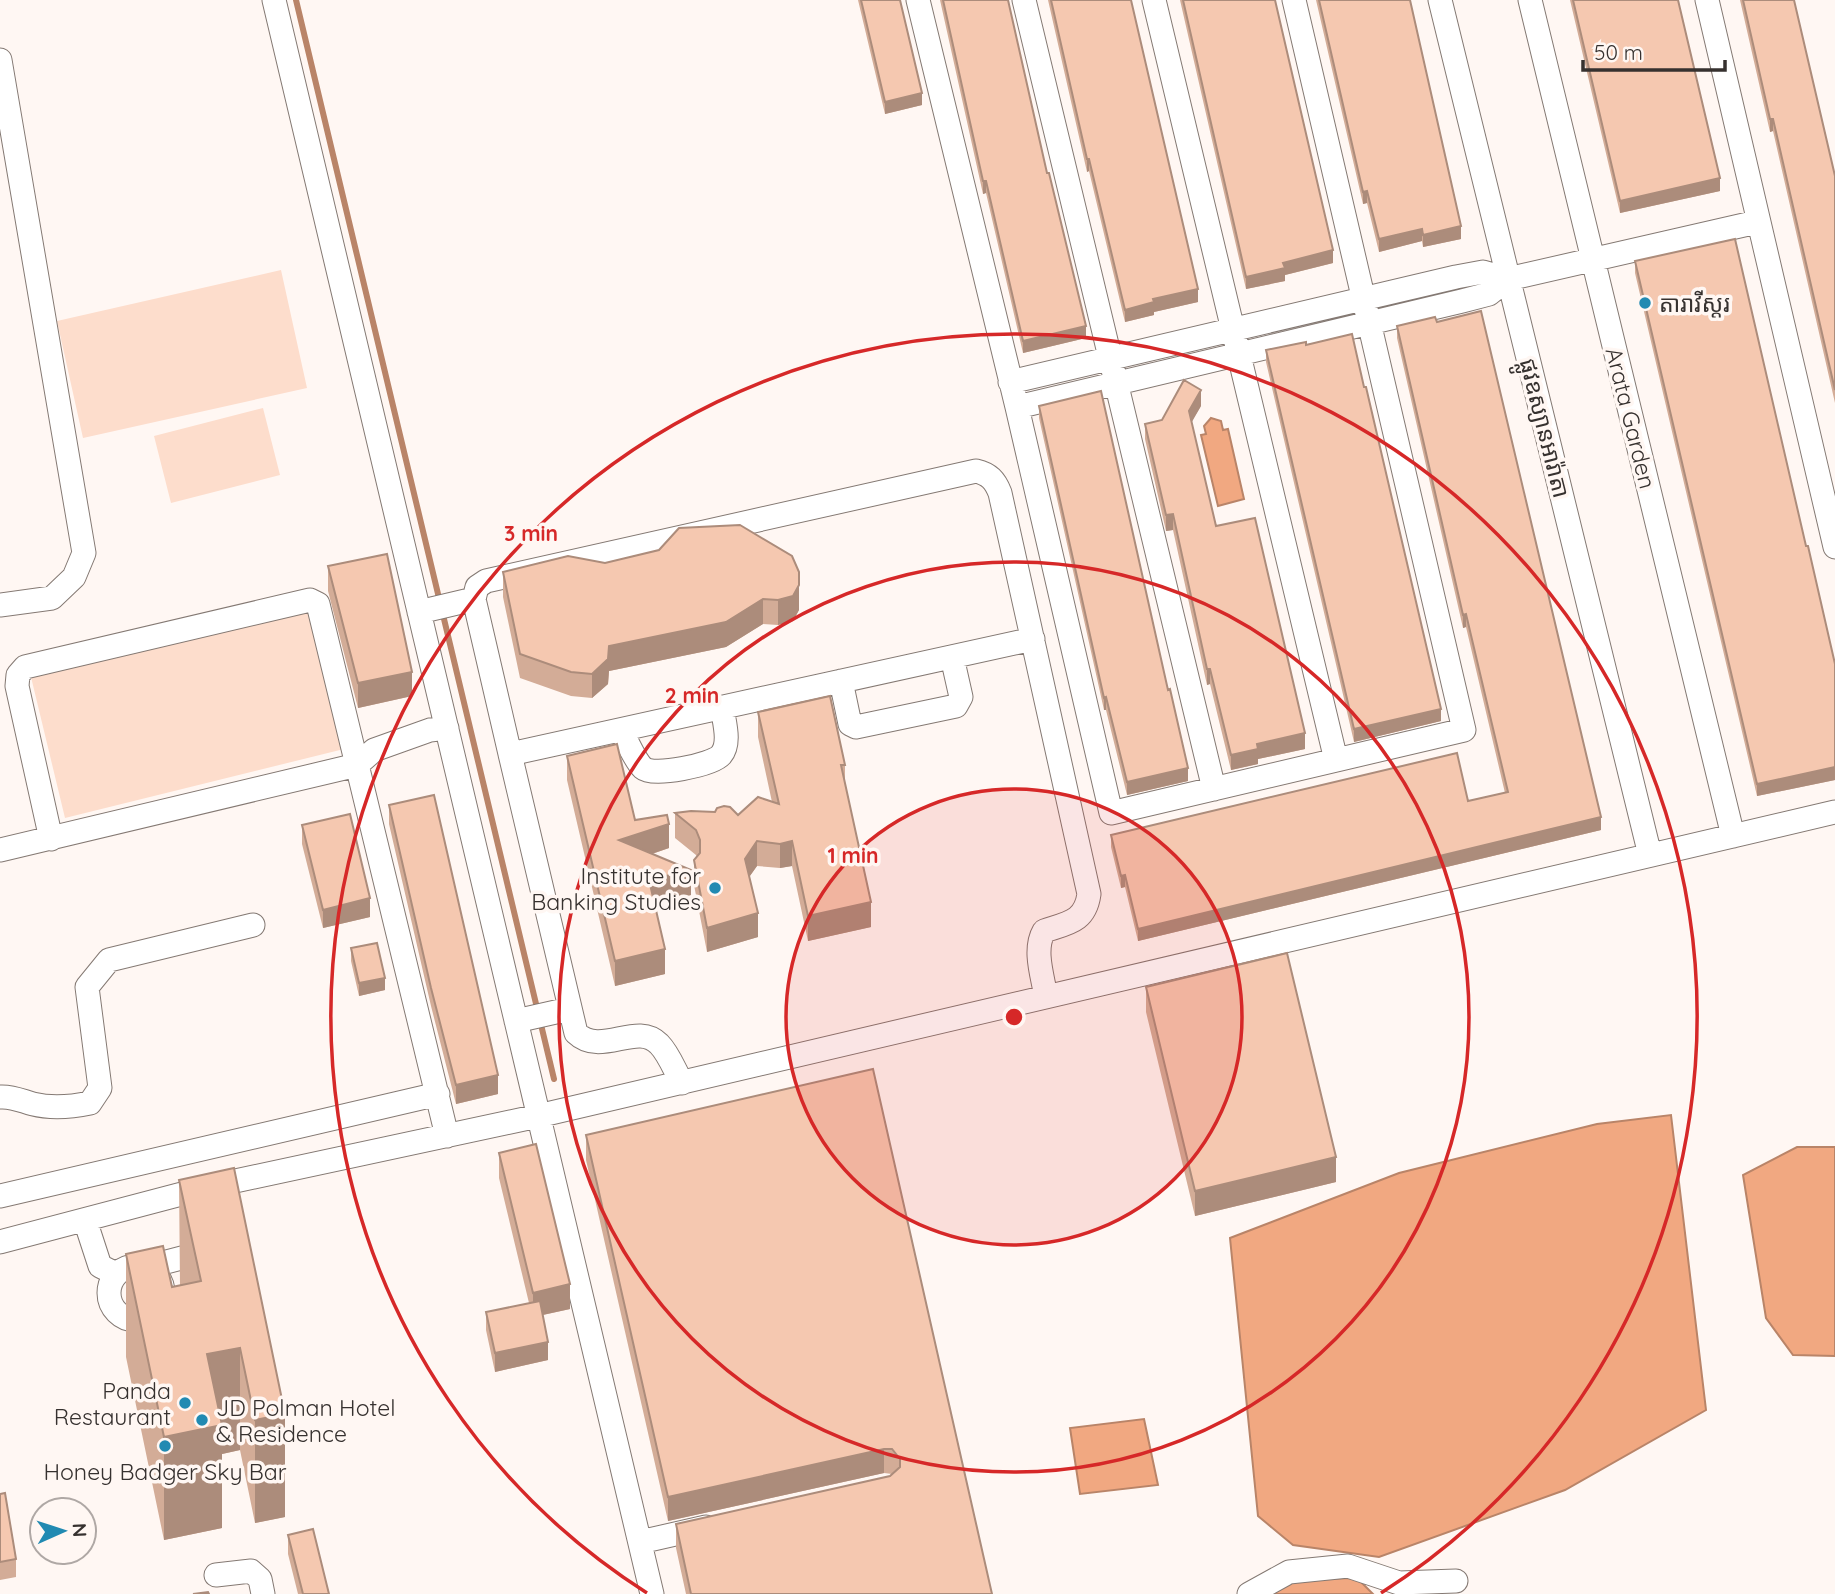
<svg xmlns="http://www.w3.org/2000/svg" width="1835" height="1594" viewBox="0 0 1835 1594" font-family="Quicksand,'Noto Sans Khmer',sans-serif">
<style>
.garden{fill:#fdddcc}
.water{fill:#f1a881;stroke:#b98468;stroke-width:2}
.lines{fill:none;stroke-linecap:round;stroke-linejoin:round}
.stream{stroke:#b98468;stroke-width:6}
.minor-casing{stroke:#847973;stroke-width:25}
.minor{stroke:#fff;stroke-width:23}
.wall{fill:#d3ac97}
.shaded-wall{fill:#ac8c7b}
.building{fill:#f5c8b0;stroke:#ac8c7b;stroke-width:2}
.ring{fill:none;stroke:#d62828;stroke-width:3.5}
.poi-dot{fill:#218ab2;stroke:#fff7f3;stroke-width:2.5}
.labels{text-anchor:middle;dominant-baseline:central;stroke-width:7;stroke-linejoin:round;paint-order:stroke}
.poi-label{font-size:23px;fill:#36312f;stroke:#fff7f3;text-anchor:start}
.street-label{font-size:23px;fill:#36312f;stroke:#fff7f3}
.centre{fill:#d62828;stroke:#fff7f3;stroke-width:3.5}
.ring-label{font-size:21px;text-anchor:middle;font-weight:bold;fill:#d62828;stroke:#fff7f3;stroke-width:7;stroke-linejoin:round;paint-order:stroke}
</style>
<rect width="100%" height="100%" fill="#fff7f3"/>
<path class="garden" d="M 281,270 L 307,388 L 83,438 L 57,321 Z
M 263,408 L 280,475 L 171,503 L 154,436 Z
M 310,609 L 344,749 L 65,818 L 31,677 Z"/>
<path class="water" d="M 1211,418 L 1221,421 L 1223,430 L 1228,429 L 1244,499 L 1218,506 L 1201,435 L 1206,434 L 1204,426 Z
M 1671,1115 L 1706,1410 L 1565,1490 L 1379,1557 L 1293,1545 L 1258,1516 L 1230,1238 L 1399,1173 L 1597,1124 Z
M 1797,1147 L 1835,1147 L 1835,1356 L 1793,1355 L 1766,1318 L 1743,1175 Z
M 1144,1419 L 1158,1485 L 1080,1494 L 1070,1428 Z
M 1357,1578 L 1373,1594 L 1267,1594 L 1301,1579 Z"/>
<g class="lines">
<path class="stream" d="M 296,0 L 554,1079"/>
<g class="minor-casing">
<path id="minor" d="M 274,0 L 652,1594
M 918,0 L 1017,407 L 1111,813 L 1464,730 L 1294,0
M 1024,0 L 1214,789
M 1154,0 L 1336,760
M 1440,0 L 1650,855
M 1530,0 L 1733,836
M 1707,0 L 1835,547
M 0,60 L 84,553 L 74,577 L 52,598 L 0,605
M 1010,382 L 1456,277 L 1483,272 L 1508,279
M 1017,407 L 1462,301 L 1489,294 L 1508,279 L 1757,222
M 419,612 L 474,599
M 841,681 L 850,724 L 856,727 L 956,706 L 961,697 L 952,657
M 621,730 C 626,739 635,761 643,768 C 653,777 712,765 721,755 C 731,743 724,722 722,707
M 510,754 L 474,599 L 477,587 L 486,581 L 976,471 C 989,474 995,480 1000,493 L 1089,894 C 1085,922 1068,923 1044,931 C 1033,950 1043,977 1046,997
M 51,839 L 17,686 L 18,675 L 25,667 L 310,600 L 318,604 L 447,1136
M 0,850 L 357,765 L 374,750 L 430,730 L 447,728
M 516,1021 L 569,1009
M 682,1083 C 675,1071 669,1054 659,1044 C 637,1021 601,1057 576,1033 L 510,754 L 1033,639
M 0,1097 C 12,1096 22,1101 33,1104 C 53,1109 71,1107 90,1103 L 100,1088 L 87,987 L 109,960 L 253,925
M 0,1196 L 438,1094
M 85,1220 L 100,1266 L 116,1274
M 0,1242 L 212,1186 L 538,1116 L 1835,812
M109 1293a27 27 0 1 1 54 0a27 27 0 1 1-54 0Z
M 147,1267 L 208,1251
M 640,1542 L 706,1527
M 216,1575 L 251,1571 L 260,1579 L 263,1594
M 1249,1594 L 1289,1572 L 1348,1566 L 1399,1583 L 1456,1581"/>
</g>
<use href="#minor" class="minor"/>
</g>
<path class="wall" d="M 858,0 L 900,0 L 922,105 L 885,114 Z
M 940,0 L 1008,0 L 1047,173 L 1086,338 L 1023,353 L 986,193 L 983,194 Z
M 1048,0 L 1131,0 L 1198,302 L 1154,312 L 1154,315 L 1125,322 L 1089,171 L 1087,172 Z
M 1180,0 L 1275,0 L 1333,263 L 1285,275 L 1285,281 L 1246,289 Z
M 1316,0 L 1410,0 L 1461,239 L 1423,247 L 1422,241 L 1379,252 L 1367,203 L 1363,204 Z
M 1570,0 L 1678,0 L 1720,191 L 1620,213 Z
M 1740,0 L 1794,0 L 1835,176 L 1835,403 L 1773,131 L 1770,132 Z
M 1635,261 L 1835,664 L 1835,780 L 1757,796 L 1635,273 Z
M 1397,326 L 1601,830 L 1138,941 L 1125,887 L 1121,888 L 1111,847 L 1111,835 L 1468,801 L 1505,793 L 1466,627 L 1463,628 L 1397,338 Z
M 1266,350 L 1441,721 L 1354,742 L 1266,362 Z
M 1039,406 L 1168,690 L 1188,781 L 1127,795 L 1106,710 L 1104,710 L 1039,418 Z
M 1201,406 L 1191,422 L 1216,526 L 1305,749 L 1258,759 L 1258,764 L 1231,770 L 1210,684 L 1207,685 L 1173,530 L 1166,531 L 1145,439 L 1145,424 L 1162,420 Z
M 679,528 L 799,610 L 793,621 L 778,625 L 763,624 L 726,647 L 609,671 L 608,684 L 592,698 L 571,696 L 520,678 L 503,597 L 503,572 L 605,563 L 659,550 Z
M 328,566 L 412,696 L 358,708 L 328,591 Z
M 758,712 L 845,765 L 845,785 L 871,927 L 808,941 L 792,866 L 780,868 L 757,866 L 749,877 L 758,937 L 707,952 L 694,885 L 694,860 L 697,857 L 696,855 L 675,838 L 675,813 L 715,812 L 738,815 L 772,802 L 758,737 Z
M 567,756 L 635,820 L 669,848 L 652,854 L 691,895 L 654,903 L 665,974 L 615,986 L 567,780 Z
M 389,805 L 498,1094 L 456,1104 L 431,1006 L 389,824 Z
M 302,825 L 370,917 L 323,928 L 302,844 Z
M 351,948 L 385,990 L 359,996 L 351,961 Z
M 1146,987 L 1336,1182 L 1195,1216 L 1146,1012 Z
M 873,1069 L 992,1594 L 686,1594 L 676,1548 L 676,1524 L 890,1476 L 892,1474 L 884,1473 L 668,1521 L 586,1160 L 586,1135 Z
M 499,1153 L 570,1309 L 543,1315 L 548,1360 L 495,1372 L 486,1330 L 486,1312 L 529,1303 L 499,1178 Z
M 234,1168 L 285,1517 L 255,1523 L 240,1450 L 222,1454 L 222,1528 L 164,1540 L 126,1357 L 126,1254 L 172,1287 L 180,1286 L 179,1180 Z
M 0,1494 L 16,1559 L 16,1577 L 0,1580 Z
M 288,1535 L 329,1594 L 298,1594 L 288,1554 Z"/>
<path class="shaded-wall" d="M 922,93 L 922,105 L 885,114 L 885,102 Z
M 1770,119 L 1773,119 L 1773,131 L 1770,132 Z
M 1087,159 L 1089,159 L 1089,171 L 1087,172 Z
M 1720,178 L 1720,191 L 1620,213 L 1620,201 Z
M 983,181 L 986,181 L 986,193 L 983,194 Z
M 1367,191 L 1367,203 L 1363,204 L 1363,192 Z
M 1461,226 L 1461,239 L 1423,247 L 1423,235 Z
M 1422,229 L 1422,241 L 1379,252 L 1379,239 Z
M 1333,250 L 1333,263 L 1285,275 L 1285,281 L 1246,289 L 1246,277 L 1283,263 Z
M 1198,289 L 1198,302 L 1154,312 L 1154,315 L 1125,322 L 1125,310 L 1153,299 Z
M 1086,326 L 1086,338 L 1023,353 L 1023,341 Z
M 1201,390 L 1201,406 L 1189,427 L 1189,411 Z
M 1173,514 L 1173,530 L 1166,531 L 1166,515 Z
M 799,585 L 799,610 L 793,621 L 778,625 L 778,600 Z
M 763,599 L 763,624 L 726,647 L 609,671 L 608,684 L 592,698 L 592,674 L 609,646 Z
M 1466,614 L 1466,627 L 1463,628 L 1463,615 Z
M 1207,669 L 1210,669 L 1210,684 L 1207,685 Z
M 412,672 L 412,696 L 358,708 L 358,683 Z
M 1106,697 L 1106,710 L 1104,710 L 1104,698 Z
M 1441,709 L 1441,721 L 1354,742 L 1354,729 Z
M 1305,733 L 1305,749 L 1258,759 L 1258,764 L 1231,770 L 1231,755 L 1257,744 Z
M 1835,767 L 1835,780 L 1757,796 L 1757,784 Z
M 1188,768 L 1188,781 L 1127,795 L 1127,782 Z
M 1601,817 L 1601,830 L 1138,941 L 1138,929 Z
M 669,824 L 669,848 L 619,865 L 619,840 Z
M 757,841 L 757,866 L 745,883 L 745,859 Z
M 792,841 L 792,866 L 780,868 L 780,844 Z
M 691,870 L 691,895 L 649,905 L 649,880 Z
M 1125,875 L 1125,887 L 1121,888 L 1121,876 Z
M 370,898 L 370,917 L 323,928 L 323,910 Z
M 871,902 L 871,927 L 808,941 L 808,916 Z
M 758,913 L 758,937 L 707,952 L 707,928 Z
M 665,949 L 665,974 L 615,986 L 615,961 Z
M 385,978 L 385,990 L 359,996 L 359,983 Z
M 498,1075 L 498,1094 L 456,1104 L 456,1085 Z
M 1336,1157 L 1336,1182 L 1195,1216 L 1195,1191 Z
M 570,1284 L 570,1309 L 533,1317 L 533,1293 Z
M 548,1342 L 548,1360 L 495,1372 L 495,1353 Z
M 240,1348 L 240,1450 L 222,1454 L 222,1528 L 164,1540 L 164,1437 L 207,1354 Z
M 285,1414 L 285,1517 L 255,1523 L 255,1420 Z
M 884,1449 L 884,1473 L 668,1521 L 668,1497 Z"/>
<path class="building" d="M 861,0 L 900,0 L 922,93 L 885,102 Z
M 943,0 L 1008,0 L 1047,173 L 1049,173 L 1086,326 L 1023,341 L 986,181 L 983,181 Z
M 1051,0 L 1131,0 L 1198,289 L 1153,299 L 1154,302 L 1125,310 L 1089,159 L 1087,159 Z
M 1183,0 L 1275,0 L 1333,250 L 1283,263 L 1285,268 L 1246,277 Z
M 1319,0 L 1410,0 L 1461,226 L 1423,235 L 1422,229 L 1379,239 L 1367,191 L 1363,192 Z
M 1573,0 L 1678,0 L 1720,178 L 1620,201 Z
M 1743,0 L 1794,0 L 1835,176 L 1835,390 L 1773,119 L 1770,119 Z
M 1735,239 L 1806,546 L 1808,546 L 1835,664 L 1835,767 L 1757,784 L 1635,261 Z
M 1481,311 L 1601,817 L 1138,929 L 1125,875 L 1121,876 L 1111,835 L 1457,753 L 1468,801 L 1508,792 L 1466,614 L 1463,615 L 1397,326 L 1435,317 L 1437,322 Z
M 1352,334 L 1364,387 L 1366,387 L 1441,709 L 1354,729 L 1266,350 L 1306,342 L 1306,345 Z
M 1184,380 L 1201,390 L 1189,411 L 1216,526 L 1255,518 L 1305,733 L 1257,744 L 1258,749 L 1231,755 L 1210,669 L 1207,669 L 1173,514 L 1166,515 L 1145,424 L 1162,420 Z
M 1101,391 L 1168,690 L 1170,689 L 1188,768 L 1127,782 L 1106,697 L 1104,698 L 1039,406 Z
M 740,525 L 792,556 L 799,572 L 799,585 L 793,596 L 778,600 L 763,599 L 726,622 L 609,646 L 608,659 L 592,674 L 571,672 L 520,654 L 503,572 L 568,556 L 605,563 L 659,550 L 679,528 Z
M 387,554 L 412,672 L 358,683 L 328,566 Z
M 830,696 L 845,765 L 841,765 L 871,902 L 808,916 L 792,841 L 780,844 L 757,841 L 745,859 L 758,913 L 707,928 L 694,860 L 700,853 L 700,840 L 696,830 L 675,813 L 691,811 L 715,812 L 717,808 L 724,806 L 730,807 L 738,815 L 758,797 L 779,804 L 758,712 Z
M 617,744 L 635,820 L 667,815 L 669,824 L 619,840 L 691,870 L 649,880 L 665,949 L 615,961 L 567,756 Z
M 434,795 L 498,1075 L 456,1085 L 431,988 L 389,805 Z
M 350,814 L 370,898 L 323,910 L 302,825 Z
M 377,943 L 385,978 L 359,983 L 351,948 Z
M 1287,953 L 1336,1157 L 1195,1191 L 1146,987 Z
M 873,1069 L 992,1594 L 691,1594 L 676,1524 L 890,1476 L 900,1467 L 900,1459 L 892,1449 L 884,1449 L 668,1497 L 586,1135 Z
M 536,1144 L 570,1284 L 533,1293 L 499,1153 Z
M 234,1168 L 285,1414 L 255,1420 L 240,1348 L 207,1354 L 222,1425 L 164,1437 L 126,1254 L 163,1246 L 172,1287 L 201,1281 L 179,1180 Z
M 540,1301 L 548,1342 L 495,1353 L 486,1312 Z
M 5,1493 L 16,1559 L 0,1562 L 0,1494 Z
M 313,1529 L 329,1594 L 303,1594 L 288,1535 Z
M 208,1592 L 209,1594 L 193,1594 Z"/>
<circle cx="1014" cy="1017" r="228" fill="#d62828" fill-opacity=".12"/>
<g class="ring">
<circle cx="1014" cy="1017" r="228"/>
<circle cx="1014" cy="1017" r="455"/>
<path d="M647 1593A683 683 0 1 1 1381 1593"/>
</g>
<g class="poi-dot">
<circle cx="1645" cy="303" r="7"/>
<circle cx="715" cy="888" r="7"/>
<circle cx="185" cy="1403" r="7"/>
<circle cx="202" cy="1420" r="7"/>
<circle cx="165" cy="1446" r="7"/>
</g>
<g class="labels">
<g class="poi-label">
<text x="1659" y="303">តារាវីស្តរ</text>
<text x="701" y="875" text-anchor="end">Institute for<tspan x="701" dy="26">Banking Studies</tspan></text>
<text x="171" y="1390" text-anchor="end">Panda<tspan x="171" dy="26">Restaurant</tspan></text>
<text x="216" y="1407">JD Polman Hotel<tspan x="216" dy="26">&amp; Residence</tspan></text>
<text x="165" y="1471" text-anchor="middle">Honey Badger Sky Bar</text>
</g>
<g class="street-label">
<text transform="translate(1631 418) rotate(76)">Arata Garden</text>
<text transform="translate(1545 428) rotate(76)">ផ្លូវឧស្យានអារ៉ាតា</text>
</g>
</g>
<circle cx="1014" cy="1017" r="10" class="centre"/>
<g class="ring-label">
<text x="531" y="541">3 min</text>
<text x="692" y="703">2 min</text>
<text x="853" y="863">1 min</text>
</g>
<g transform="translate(63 1531) rotate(87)"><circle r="33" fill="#fff7f3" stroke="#afa8a5" stroke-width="2"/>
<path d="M0-5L12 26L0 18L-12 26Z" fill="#218ab2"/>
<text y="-10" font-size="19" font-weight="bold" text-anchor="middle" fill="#36312f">N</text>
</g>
<path d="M1583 60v10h142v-10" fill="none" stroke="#36312f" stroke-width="3.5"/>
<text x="1594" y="60" font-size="21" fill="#36312f" stroke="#fff7f3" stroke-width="5" paint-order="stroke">50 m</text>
</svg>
